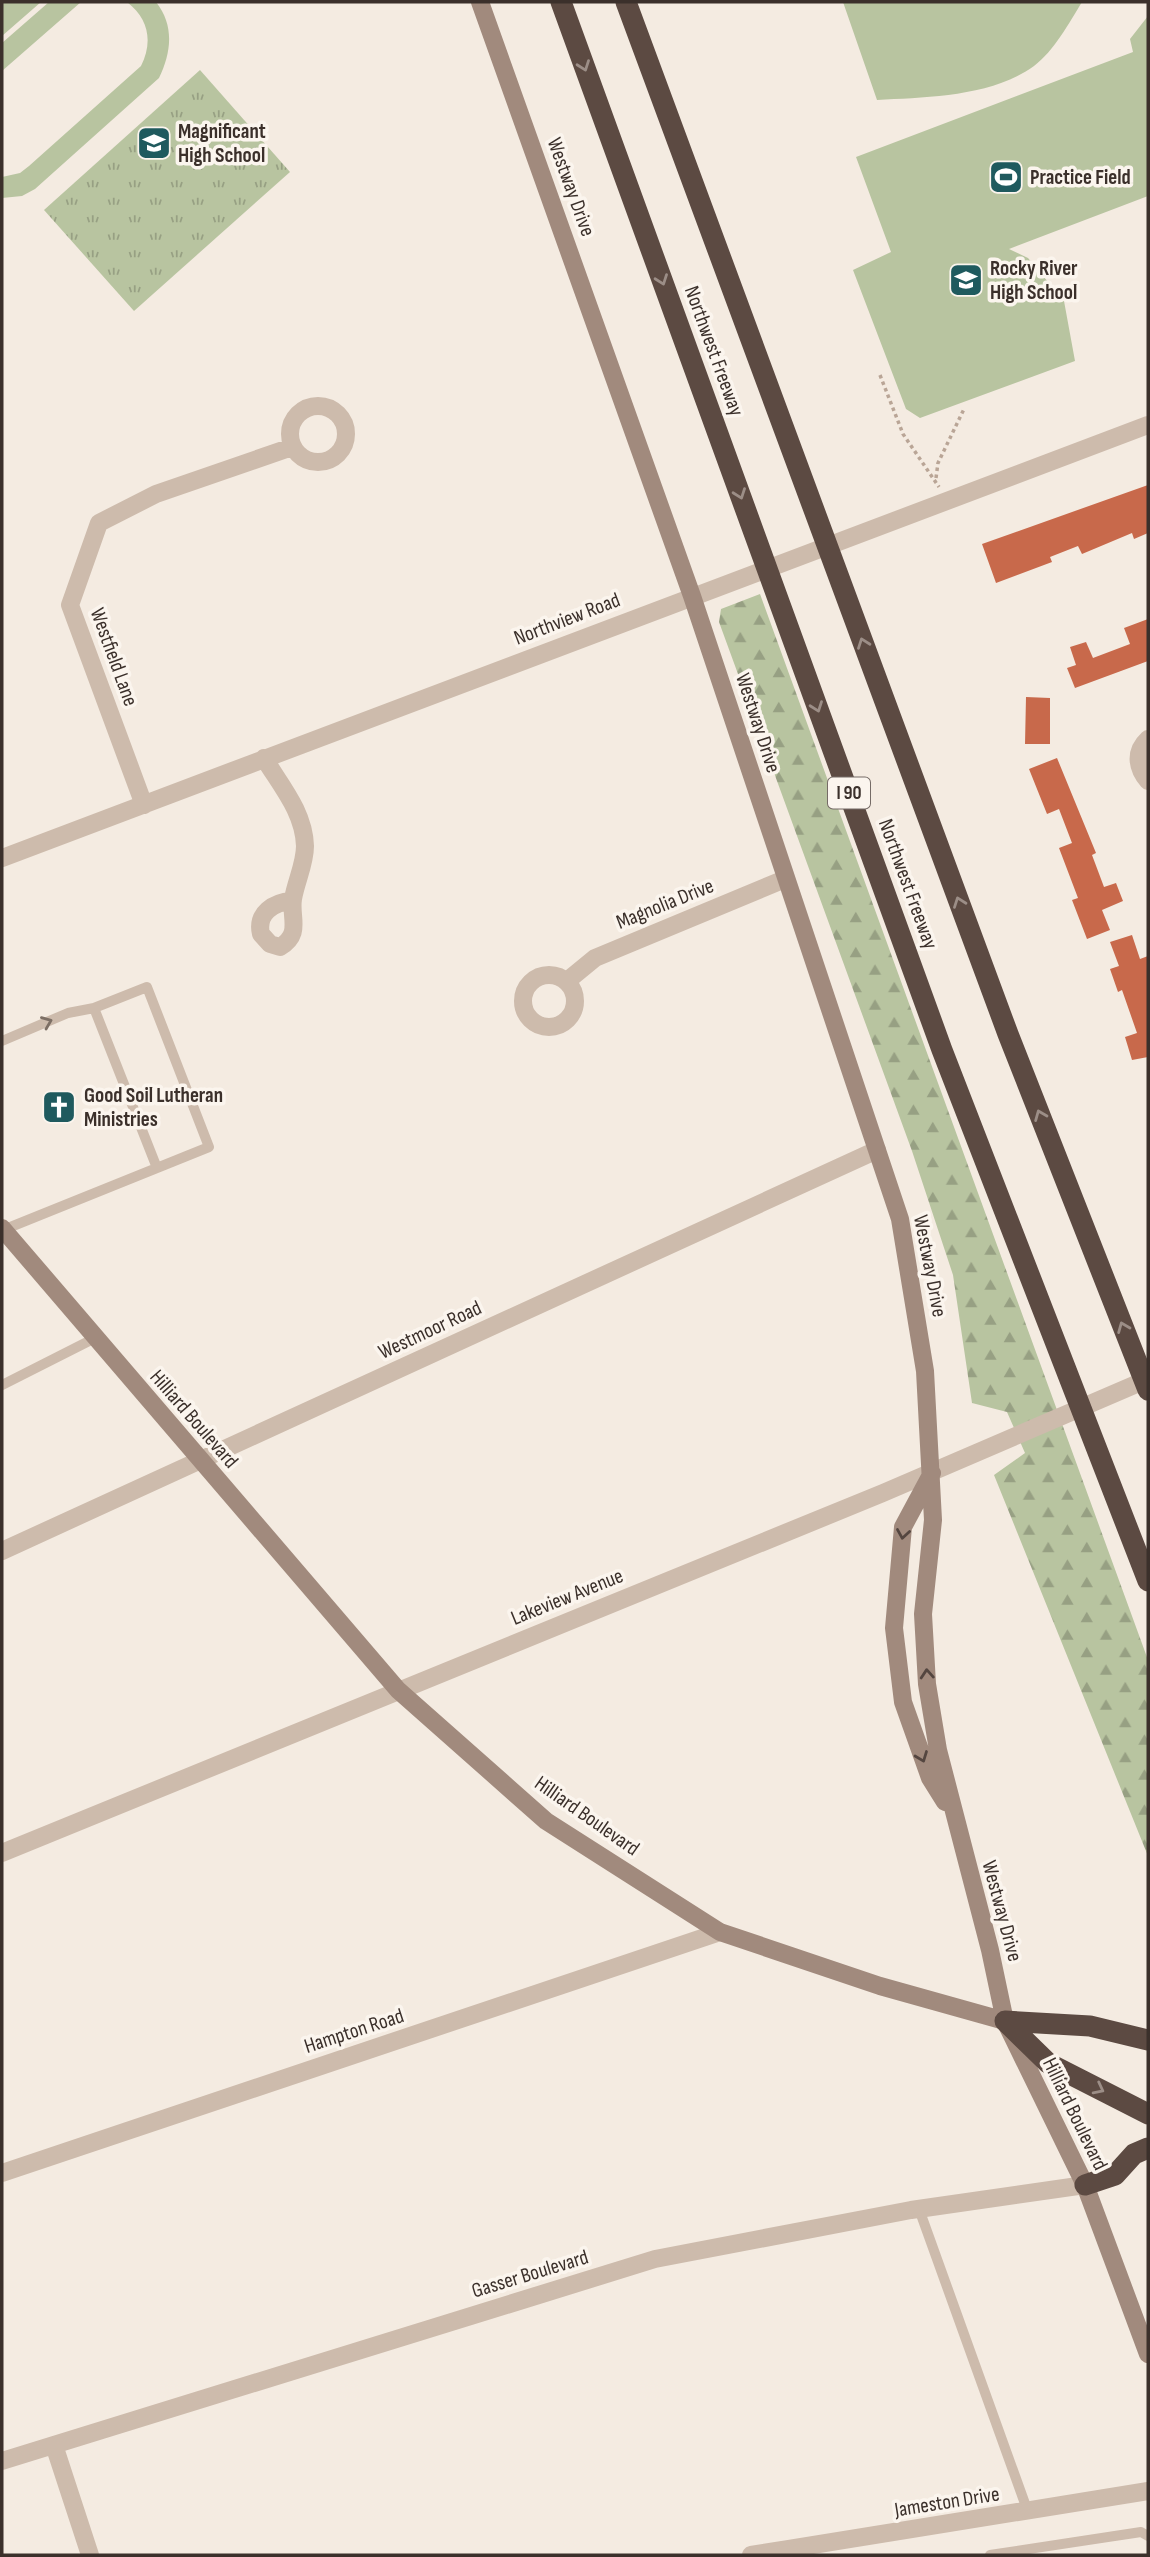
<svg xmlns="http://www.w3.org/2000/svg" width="1150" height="2557" viewBox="0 0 1150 2557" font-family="'Sofia Sans Condensed',sans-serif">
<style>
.grass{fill:#b8c4a0}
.forest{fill:url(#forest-firs)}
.park{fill:url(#park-tufts)}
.building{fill:#c8694b}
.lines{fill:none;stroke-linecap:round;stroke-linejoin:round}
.path{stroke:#b9a596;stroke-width:3.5;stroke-dasharray:3.5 3.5;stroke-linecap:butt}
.service{stroke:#cdbbac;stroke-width:10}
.minor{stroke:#cdbbac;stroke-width:18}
.secondary{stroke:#a18a7d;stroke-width:18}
.motorway{stroke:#5c4a42;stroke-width:21}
.oneway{stroke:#9c8e87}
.oneway2{stroke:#7d6f65}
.oneway3{stroke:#544640}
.labels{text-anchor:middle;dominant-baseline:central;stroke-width:7;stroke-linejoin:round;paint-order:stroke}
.shield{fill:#fbf5ee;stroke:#756b66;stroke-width:2}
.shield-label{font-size:19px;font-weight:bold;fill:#3b302b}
.poi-label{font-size:21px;font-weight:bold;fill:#3b302b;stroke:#fbf5ee;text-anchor:start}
.street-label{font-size:21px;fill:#3b302b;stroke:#fbf5ee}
</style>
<defs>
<pattern id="forest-firs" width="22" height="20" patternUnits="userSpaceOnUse" patternTransform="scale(1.75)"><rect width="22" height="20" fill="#b8c4a0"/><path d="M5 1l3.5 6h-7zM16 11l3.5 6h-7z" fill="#97a083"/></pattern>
<pattern id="park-tufts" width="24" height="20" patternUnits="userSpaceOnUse" patternTransform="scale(1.75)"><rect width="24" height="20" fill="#b8c4a0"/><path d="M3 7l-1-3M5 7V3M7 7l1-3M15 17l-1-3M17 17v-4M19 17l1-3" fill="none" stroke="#97a083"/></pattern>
</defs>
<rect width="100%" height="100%" fill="#f4ebe1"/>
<path class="grass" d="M 2,2 L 41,2 L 2,36 Z
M 49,2 L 81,2 L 2,71 L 2,43 Z
M 127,2 L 156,2 C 175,26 171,53 159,78 L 35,189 L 22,196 L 2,198 L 2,177 L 20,173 L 29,166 L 141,66 C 153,42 149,19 127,2 Z
M 843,2 L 1082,2 C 1069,23 1054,51 1034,66 C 991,97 927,97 877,100 Z
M 1148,16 L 1148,196 L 1009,249 L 1028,258 L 1064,301 L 1075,361 L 920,418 L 906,409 L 853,270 L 891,252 L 856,157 L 1133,52 L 1130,39 Z"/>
<path class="forest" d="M 760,594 L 1148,1660 L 1148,1856 L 994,1475 L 1025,1453 L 1007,1412 L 972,1403 L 953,1275 L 912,1151 L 719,622 L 721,609 Z"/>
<path class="park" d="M 200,70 L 290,172 L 134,311 L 44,210 Z"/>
<path class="building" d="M 1148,485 L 1148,533 L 1134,539 L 1132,533 L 1082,554 L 1078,546 L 1050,557 L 1052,562 L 996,583 L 982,544 Z
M 1148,619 L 1148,661 L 1075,688 L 1067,668 L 1076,665 L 1070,647 L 1086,642 L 1093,658 L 1130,644 L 1124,628 Z
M 1026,697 L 1050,698 L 1050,744 L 1025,744 Z
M 1057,758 L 1096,853 L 1092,855 L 1104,887 L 1116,883 L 1123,901 L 1102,910 L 1110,930 L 1087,939 L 1072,900 L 1078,898 L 1059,848 L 1072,843 L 1059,809 L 1047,814 L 1029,769 Z
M 1132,935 L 1140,959 L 1148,956 L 1148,1057 L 1132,1060 L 1125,1037 L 1137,1033 L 1122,990 L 1118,992 L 1110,969 L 1119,966 L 1110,942 Z"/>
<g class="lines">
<path class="path" d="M 880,375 L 903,434 L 939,487
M 936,478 L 938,463 L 964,409"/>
<path class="service" d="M 2,1041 L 68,1013 L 94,1008
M 3,1230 L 209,1147 L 147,987 L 94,1008 L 157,1168
M 2,1385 L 95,1338
M 919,2209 L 1028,2512
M 990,2555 L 1141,2532 L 1148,2536"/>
<path class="minor" d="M290 434a28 28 0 1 1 56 0a28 28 0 1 1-56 0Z
M 1148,739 C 1134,752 1137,768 1148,781
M 264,758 C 281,786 304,812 305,846 C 305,864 296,881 293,899 C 290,918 302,934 280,947 L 270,944 L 261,934 C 256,913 274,902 292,901
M 144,805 L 70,605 L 99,523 L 156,494 L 292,447
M 2,858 L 1148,425
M523 1001a26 26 0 1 1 52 0a26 26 0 1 1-52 0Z
M 567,981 L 595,958 L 785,879
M 2,1551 L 877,1150
M 2,1853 L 883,1493 L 1148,1379
M 2,2173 L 720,1932
M 54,2445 L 90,2555
M 2,2461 L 655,2259 L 911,2210 L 1085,2185
M 751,2555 L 1148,2491"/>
<path class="secondary" d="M 480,2 L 692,596 L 900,1219 L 925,1371 L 933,1520 L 923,1614 L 927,1684 L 938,1750 L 990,1950 L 1005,2021 L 1085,2185 L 1148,2354
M 2,1228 L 398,1690 L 546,1821 L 720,1932 L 880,1986 L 1005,2021
M 932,1473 L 903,1527 L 894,1628 L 903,1702 L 930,1778 L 945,1802"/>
<path class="motorway" d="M 561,2 L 942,1050 L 1148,1581
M 626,2 L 1008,1034 L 1148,1390
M 1005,2021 L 1048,2063 L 1148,2114
M 1005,2021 L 1090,2026 L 1148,2040
M 1085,2185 L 1115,2175 L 1134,2154 L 1148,2148"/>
</g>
<defs><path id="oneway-chevron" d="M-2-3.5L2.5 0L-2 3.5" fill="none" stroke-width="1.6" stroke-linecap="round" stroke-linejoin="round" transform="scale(1.75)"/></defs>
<g class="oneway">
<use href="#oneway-chevron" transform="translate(584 66) rotate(70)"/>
<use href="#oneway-chevron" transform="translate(662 280) rotate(70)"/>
<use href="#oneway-chevron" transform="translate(740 494) rotate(70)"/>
<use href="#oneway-chevron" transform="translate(863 643) rotate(-110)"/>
<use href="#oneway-chevron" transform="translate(817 707) rotate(70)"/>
<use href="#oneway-chevron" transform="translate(959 902) rotate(-110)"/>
<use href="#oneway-chevron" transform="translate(1040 1115) rotate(-112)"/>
<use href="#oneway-chevron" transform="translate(1123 1327) rotate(-112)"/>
<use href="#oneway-chevron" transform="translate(1099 2089) rotate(27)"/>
</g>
<use class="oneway2" href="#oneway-chevron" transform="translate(47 1022) rotate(-22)"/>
<g class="oneway3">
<use href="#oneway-chevron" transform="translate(903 1534) rotate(99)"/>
<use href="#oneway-chevron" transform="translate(927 1674) rotate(-94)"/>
<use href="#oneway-chevron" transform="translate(922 1757) rotate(69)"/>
</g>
<defs>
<g id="school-square" transform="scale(1.75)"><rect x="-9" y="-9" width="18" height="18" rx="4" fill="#1f5a5e" stroke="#fbf5ee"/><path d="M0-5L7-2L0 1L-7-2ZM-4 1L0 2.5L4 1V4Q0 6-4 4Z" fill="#fff"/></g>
<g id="stadium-square" transform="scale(1.75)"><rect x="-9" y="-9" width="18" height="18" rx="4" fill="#1f5a5e" stroke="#fbf5ee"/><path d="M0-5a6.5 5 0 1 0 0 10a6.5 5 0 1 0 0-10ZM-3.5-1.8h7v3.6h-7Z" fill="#fff"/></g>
<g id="church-square" transform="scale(1.75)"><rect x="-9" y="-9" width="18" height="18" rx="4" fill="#1f5a5e" stroke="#fbf5ee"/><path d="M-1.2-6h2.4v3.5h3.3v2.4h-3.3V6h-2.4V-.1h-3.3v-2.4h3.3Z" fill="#fff"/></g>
</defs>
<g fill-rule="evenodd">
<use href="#school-square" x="154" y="143"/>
<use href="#stadium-square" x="1006" y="177"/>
<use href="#school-square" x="966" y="280"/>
<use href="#church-square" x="59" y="1107"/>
</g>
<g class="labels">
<rect class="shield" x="828" y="777.5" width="42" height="31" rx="5"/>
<g class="shield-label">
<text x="849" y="793">I 90</text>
</g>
<g class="poi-label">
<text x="178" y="131">Magnificant<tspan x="178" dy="24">High School</tspan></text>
<text x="1030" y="177">Practice Field</text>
<text x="990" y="268">Rocky River<tspan x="990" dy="24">High School</tspan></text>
<text x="84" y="1095">Good Soil Lutheran<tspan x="84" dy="24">Ministries</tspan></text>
</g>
<g class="street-label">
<text transform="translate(571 187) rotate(70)">Westway Drive</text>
<text transform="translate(714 351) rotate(70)">Northwest Freeway</text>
<text transform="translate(567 619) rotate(-21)">Northview Road</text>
<text transform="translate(114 657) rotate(70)">Westfield Lane</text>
<text transform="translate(758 723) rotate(72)">Westway Drive</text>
<text transform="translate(908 884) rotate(70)">Northwest Freeway</text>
<text transform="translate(665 904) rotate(-22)">Magnolia Drive</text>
<text transform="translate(930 1266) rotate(79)">Westway Drive</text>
<text transform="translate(430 1330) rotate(-25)">Westmoor Road</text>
<text transform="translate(194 1419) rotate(49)">Hilliard Boulevard</text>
<text transform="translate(567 1597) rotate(-22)">Lakeview Avenue</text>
<text transform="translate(587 1816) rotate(35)">Hilliard Boulevard</text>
<text transform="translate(1002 1911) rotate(75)">Westway Drive</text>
<text transform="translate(354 2031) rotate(-18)">Hampton Road</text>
<text transform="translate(1075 2114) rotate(64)">Hilliard Boulevard</text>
<text transform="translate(530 2274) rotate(-17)">Gasser Boulevard</text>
<text transform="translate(947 2502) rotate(-9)">Jameston Drive</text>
</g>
</g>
<rect width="1150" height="2557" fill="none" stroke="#3b302b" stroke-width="7"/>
</svg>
